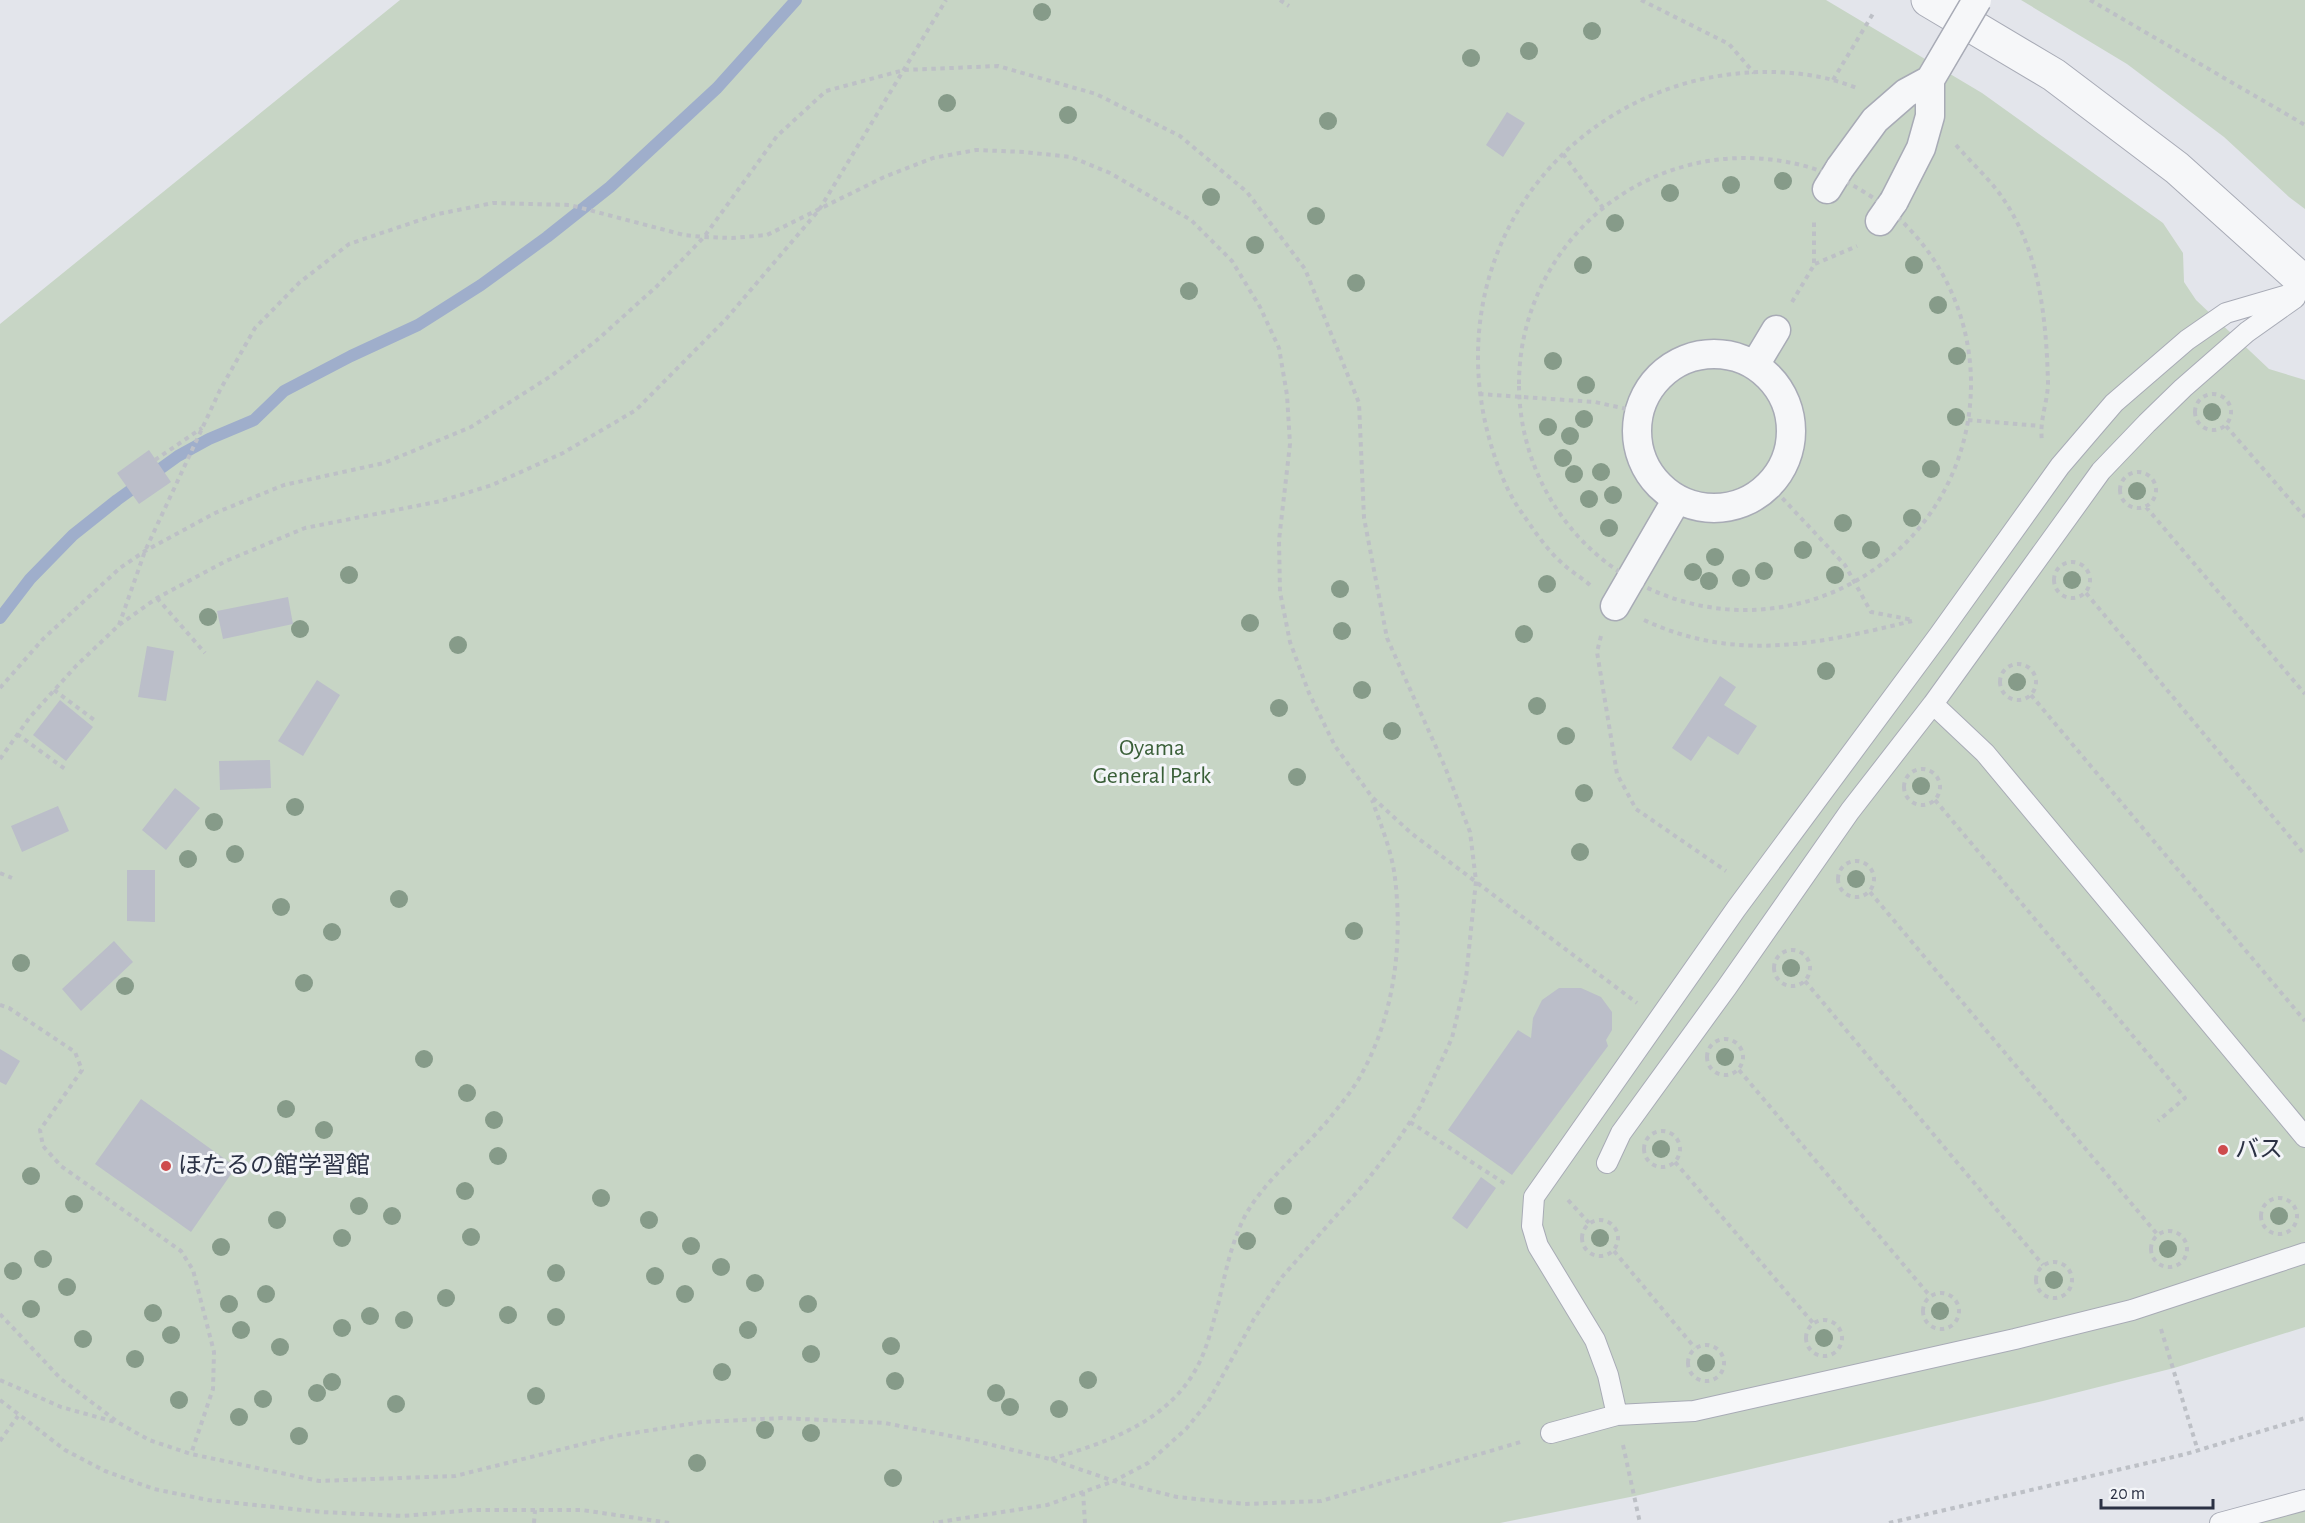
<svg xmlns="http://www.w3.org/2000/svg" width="2305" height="1523" viewBox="0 0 2305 1523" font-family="'Alegreya Sans','Noto Sans JP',sans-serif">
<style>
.green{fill:#c7d5c5}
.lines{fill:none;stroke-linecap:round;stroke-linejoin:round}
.stream{stroke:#9faecb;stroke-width:12}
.building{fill:#bbbec9}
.service-casing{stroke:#a8abb6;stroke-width:22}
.pedestrian-casing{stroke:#a8abb6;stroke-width:31}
.tertiary-casing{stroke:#a8abb6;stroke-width:35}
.path{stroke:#bdc0c6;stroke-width:4;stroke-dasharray:4.5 4.5;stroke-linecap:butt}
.service{stroke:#f6f7f9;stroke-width:20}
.pedestrian{stroke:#f6f7f9;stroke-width:28}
.tertiary{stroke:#f6f7f9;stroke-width:33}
.pedestrian-bridge-casing{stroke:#a8abb6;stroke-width:31;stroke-linecap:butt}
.pedestrian-bridge{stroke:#f6f7f9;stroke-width:28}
.tree{fill:#869b89}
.poi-dot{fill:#ce4b4d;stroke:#f3f5f8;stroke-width:2}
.labels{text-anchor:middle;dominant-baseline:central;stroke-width:6;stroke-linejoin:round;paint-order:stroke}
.park-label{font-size:24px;fill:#3a5f38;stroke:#f3f5f8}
.poi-label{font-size:24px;fill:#2b3144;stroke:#f3f5f8;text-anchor:start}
</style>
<rect width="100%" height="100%" fill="#e3e5eb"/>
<path class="green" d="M 400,0 L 1826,0 L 1982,93 L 2163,223 L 2183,253 L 2184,282 L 2196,300 L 2269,369 L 2305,380 L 2305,1327 L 2174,1368 L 2043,1401 L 1635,1496 L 1500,1523 L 0,1523 L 0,324 Z
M 2021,0 L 2305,0 L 2305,209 L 2289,197 L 2224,137 L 2127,64 Z
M 2305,1495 L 2305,1523 L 2209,1523 Z"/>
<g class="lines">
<path class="stream" d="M 0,618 L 30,579 L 73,535 L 117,500 L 178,456 L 209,439 L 254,420 L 284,391 L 351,356 L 418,325 L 481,285 L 547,237 L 610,187 L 717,88 L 796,0"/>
</g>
<path class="building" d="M 1507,112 L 1525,123 L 1503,157 L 1486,145 Z
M 149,450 L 171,482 L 139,504 L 117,473 Z
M 288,597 L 293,624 L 223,639 L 217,611 Z
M 147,646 L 174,651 L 166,701 L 138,697 Z
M 1720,676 L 1736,687 L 1724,705 L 1757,726 L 1738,755 L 1708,736 L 1691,761 L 1672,748 Z
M 317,680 L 340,695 L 303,756 L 278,741 Z
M 60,700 L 93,727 L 66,761 L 33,735 Z
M 270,760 L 271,788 L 220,790 L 219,761 Z
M 175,788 L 200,808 L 166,850 L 142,830 Z
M 58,806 L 69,831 L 22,852 L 11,826 Z
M 127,870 L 155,870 L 155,922 L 127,921 Z
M 114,941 L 133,962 L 81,1011 L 62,989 Z
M 1559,988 L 1581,988 L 1601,997 L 1612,1012 L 1612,1030 L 1606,1040 L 1608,1046 L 1512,1175 L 1448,1130 L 1518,1030 L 1531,1038 L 1533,1018 L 1542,1000 Z
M 0,1049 L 20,1061 L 6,1085 L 0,1082 Z
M 141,1099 L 236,1167 L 191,1232 L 95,1164 Z
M 1481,1177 L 1496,1188 L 1467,1229 L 1452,1218 Z"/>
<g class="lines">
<g class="service-casing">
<path id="service" d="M 1933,704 L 1985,753 L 2305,1137
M 1607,1163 L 1621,1133 L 1727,987 L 1850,811 L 1933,704 L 2101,471 L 2147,423 L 2183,388 L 2247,332 L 2295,298
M 1617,1415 L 1608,1375 L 1595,1340 L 1538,1246 L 1532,1226 L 1534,1197 L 1736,909 L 1939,635 L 2060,466 L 2114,403 L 2187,340 L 2226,313 L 2305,290
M 1551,1433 L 1617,1415 L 1694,1411 L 2015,1339 L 2132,1310 L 2305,1253
M 2220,1523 L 2305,1500"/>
</g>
<g class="pedestrian-casing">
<path id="pedestrian" d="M 1827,189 L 1840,168
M 1880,221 L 1894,201
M1637 431a77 77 0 1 1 154 0a77 77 0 1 1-154 0Z
M 1755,365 L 1776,330
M 1615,606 L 1677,499"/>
</g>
<g class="tertiary-casing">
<path id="tertiary" d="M 1928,0 L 2054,75 L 2177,168 L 2305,283"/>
</g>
<path class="path" d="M 1280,0 L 1289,6
M 1641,0 L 1729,44 L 1754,73
M 2090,0 L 2305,125
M 1833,80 L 1874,12
M 1956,145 C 1969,160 1984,174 1996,189 C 2039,244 2046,314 2048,382 C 2048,402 2039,420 2042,441
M 1563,154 L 1603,208
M1519 384a226 226 0 1 1 452 0a226 226 0 1 1-452 0Z
M 1815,264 L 1857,246
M 1792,302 L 1814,265 L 1814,220
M2195 412a18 18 0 1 1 36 0a18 18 0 1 1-36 0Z
M 1479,394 L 1595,402 L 1640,412
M 1968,420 L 2040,426
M 2226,426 L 2305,517
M 155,460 L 202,428
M2120 490a18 18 0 1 1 36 0a18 18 0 1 1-36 0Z
M 1770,485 L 1845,565 L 1871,612 L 1913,620
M 2146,507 L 2305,694
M2054 580a18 18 0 1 1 36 0a18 18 0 1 1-36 0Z
M 1590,585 C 1581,577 1570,571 1562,563 C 1547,550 1533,529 1522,513 C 1504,488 1493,455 1486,426 C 1450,271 1538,124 1690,82 C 1744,68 1807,67 1859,89
M 2086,593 L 2305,855
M 157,598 L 205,653
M 1644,620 C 1736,663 1818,644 1912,621
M 119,625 L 145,551 L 220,390 L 255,328 L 299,283 L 349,244 L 438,214 L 493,203 L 570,205 L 684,235 L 704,237 L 732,238 L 767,235 L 884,177 L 933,158 L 976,150 L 1024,152 L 1071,157 L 1110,173 L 1191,220 L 1232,261 L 1260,307 L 1279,348 L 1287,395 L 1290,444 L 1279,540 L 1280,592 L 1290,642 L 1309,693 L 1335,746 L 1372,797 L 1411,833 L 1637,1003
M 1601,636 L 1597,652 L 1617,774 L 1636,809 L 1726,871
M2000 682a18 18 0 1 1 36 0a18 18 0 1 1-36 0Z
M 0,688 L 43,639 L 120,568 L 145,551 L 215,513 L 284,485 L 384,463 L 471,427 L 551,376 L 597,340 L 655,288 L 704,237 L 777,136 L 826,91 L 904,70 L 998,66 L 1096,94 L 1180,136 L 1247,192 L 1305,269 L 1359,403 L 1364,518 L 1387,638 L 1445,767 L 1470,832 L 1476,881 L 1466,978 L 1452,1038 L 1420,1107 L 1396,1143 L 1365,1183 L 1282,1277 L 1254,1319 L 1208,1402 L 1186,1429 L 1148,1463 L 1114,1481 L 1047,1505 L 933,1523
M 54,690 L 97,722
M 2031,695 L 2305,1021
M 17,734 L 65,769
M 0,759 L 30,717 L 76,666 L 119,625 L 157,598 L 226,561 L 305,528 L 441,501 L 492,485 L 563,453 L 636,410 L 726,319 L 819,210 L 946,0
M1904 787a18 18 0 1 1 36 0a18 18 0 1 1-36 0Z
M 1935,800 L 2185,1098 L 2158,1121
M1838 879a18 18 0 1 1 36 0a18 18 0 1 1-36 0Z
M 0,873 L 12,878
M 1870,892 L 2157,1234
M1774 968a18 18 0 1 1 36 0a18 18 0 1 1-36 0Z
M 1805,981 L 2043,1265
M 0,1005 L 9,1008 L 75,1052 L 82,1070 L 40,1130 L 43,1146 L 61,1166 L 181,1251 L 193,1270 L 214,1352 L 213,1389 L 191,1454
M1707 1057a18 18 0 1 1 36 0a18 18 0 1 1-36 0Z
M 1739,1070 L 1930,1296
M 1410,1122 L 1507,1185
M1644 1149a18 18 0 1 1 36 0a18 18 0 1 1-36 0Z
M 1675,1162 L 1813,1323
M2261 1216a18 18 0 1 1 36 0a18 18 0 1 1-36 0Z
M 1568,1200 L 1589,1223
M1582 1238a18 18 0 1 1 36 0a18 18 0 1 1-36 0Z
M2151 1249a18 18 0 1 1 36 0a18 18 0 1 1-36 0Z
M 1614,1251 L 1695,1348
M2036 1280a18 18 0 1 1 36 0a18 18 0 1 1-36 0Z
M1923 1311a18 18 0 1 1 36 0a18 18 0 1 1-36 0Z
M 0,1314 L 61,1379 L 119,1423 L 149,1440 L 191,1454 L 319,1481 L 455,1476 L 615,1436 L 702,1422 L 782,1418 L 885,1423 L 976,1441 L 1050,1459 L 1114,1481 L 1177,1497 L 1245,1504 L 1321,1501 L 1524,1441
M1806 1338a18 18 0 1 1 36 0a18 18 0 1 1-36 0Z
M 2161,1329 L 2198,1451
M1688 1363a18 18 0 1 1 36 0a18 18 0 1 1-36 0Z
M 0,1380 L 61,1407 L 115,1422
M 0,1400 L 65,1450 L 105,1471 L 154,1489 L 208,1500 L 321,1512 L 403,1516 L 472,1510 L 582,1510 L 670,1523
M 0,1441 L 18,1416
M 1623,1445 L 1640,1523
M 1051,1459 C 1107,1442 1166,1423 1196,1369 C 1207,1350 1212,1326 1218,1305 C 1225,1275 1231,1242 1246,1214 C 1267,1178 1302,1151 1329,1119 C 1340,1105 1353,1090 1361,1075 C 1394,1016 1403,945 1395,878 C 1392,852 1381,825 1372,800
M 1083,1492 L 1085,1523
M 534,1523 L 535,1510
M 1889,1523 L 2186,1454 L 2305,1418"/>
<use href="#service" class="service"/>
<use href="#pedestrian" class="pedestrian"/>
<use href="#tertiary" class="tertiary"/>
<g class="pedestrian-bridge-casing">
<path id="pedestrian-bridge" d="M 1840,168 L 1875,120 L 1906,93 L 1930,80
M 1894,201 L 1921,148 L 1930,116 L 1930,80 L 1977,0"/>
</g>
<use href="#pedestrian-bridge" class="pedestrian-bridge"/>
</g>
<g class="tree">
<circle cx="1042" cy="12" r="9"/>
<circle cx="1592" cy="31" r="9"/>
<circle cx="1529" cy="51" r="9"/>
<circle cx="1471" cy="58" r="9"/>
<circle cx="947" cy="103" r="9"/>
<circle cx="1068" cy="115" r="9"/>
<circle cx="1328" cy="121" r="9"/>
<circle cx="1783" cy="181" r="9"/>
<circle cx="1731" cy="185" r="9"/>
<circle cx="1670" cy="193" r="9"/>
<circle cx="1211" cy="197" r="9"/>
<circle cx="1316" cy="216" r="9"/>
<circle cx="1615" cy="223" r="9"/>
<circle cx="1255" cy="245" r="9"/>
<circle cx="1583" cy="265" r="9"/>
<circle cx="1914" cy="265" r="9"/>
<circle cx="1356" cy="283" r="9"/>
<circle cx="1189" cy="291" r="9"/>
<circle cx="1938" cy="305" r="9"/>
<circle cx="1957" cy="356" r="9"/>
<circle cx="1553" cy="361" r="9"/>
<circle cx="1586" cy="385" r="9"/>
<circle cx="2212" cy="412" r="9"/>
<circle cx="1956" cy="417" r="9"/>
<circle cx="1584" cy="419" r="9"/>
<circle cx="1548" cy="427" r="9"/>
<circle cx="1570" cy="436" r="9"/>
<circle cx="1563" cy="458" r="9"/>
<circle cx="1931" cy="469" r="9"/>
<circle cx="1601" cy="472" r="9"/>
<circle cx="1574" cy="474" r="9"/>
<circle cx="2137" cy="491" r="9"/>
<circle cx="1613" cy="495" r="9"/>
<circle cx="1589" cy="499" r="9"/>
<circle cx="1912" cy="518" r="9"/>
<circle cx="1843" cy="523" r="9"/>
<circle cx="1609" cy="528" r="9"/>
<circle cx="1803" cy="550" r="9"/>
<circle cx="1871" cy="550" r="9"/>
<circle cx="1715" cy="557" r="9"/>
<circle cx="1764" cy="571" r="9"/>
<circle cx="1693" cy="572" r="9"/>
<circle cx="349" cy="575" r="9"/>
<circle cx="1835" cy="575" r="9"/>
<circle cx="1741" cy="578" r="9"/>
<circle cx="2072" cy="580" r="9"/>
<circle cx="1709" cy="581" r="9"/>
<circle cx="1547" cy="584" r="9"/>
<circle cx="1340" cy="589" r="9"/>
<circle cx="208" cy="617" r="9"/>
<circle cx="1250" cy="623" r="9"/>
<circle cx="300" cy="629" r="9"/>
<circle cx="1342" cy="631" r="9"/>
<circle cx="1524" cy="634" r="9"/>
<circle cx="458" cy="645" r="9"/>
<circle cx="1826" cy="671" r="9"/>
<circle cx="2017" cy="682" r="9"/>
<circle cx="1362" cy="690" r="9"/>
<circle cx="1537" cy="706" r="9"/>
<circle cx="1279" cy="708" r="9"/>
<circle cx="1392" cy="731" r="9"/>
<circle cx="1566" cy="736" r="9"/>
<circle cx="1297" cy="777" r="9"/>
<circle cx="1921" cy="786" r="9"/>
<circle cx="1584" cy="793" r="9"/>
<circle cx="295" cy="807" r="9"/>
<circle cx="214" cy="822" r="9"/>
<circle cx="1580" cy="852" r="9"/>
<circle cx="235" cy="854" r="9"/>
<circle cx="188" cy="859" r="9"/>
<circle cx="1856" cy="879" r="9"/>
<circle cx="399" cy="899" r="9"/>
<circle cx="281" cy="907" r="9"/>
<circle cx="1354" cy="931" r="9"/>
<circle cx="332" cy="932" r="9"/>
<circle cx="21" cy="963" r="9"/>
<circle cx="1791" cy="968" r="9"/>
<circle cx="304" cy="983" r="9"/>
<circle cx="125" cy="986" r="9"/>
<circle cx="1725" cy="1057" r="9"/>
<circle cx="424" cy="1059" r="9"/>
<circle cx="467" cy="1093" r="9"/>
<circle cx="286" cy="1109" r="9"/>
<circle cx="494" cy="1120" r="9"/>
<circle cx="324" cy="1130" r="9"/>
<circle cx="1661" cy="1149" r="9"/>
<circle cx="498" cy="1156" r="9"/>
<circle cx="31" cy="1176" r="9"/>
<circle cx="465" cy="1191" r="9"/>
<circle cx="601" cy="1198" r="9"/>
<circle cx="74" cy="1204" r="9"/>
<circle cx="359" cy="1206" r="9"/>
<circle cx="1283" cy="1206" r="9"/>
<circle cx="392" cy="1216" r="9"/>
<circle cx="2279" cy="1216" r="9"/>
<circle cx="277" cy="1220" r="9"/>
<circle cx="649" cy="1220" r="9"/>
<circle cx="471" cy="1237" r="9"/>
<circle cx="342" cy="1238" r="9"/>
<circle cx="1600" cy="1238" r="9"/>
<circle cx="1247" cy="1241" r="9"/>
<circle cx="691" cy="1246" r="9"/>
<circle cx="221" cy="1247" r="9"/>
<circle cx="2168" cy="1249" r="9"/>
<circle cx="43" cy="1259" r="9"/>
<circle cx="721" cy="1267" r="9"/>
<circle cx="13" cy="1271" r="9"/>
<circle cx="556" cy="1273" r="9"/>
<circle cx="655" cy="1276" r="9"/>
<circle cx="2054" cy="1280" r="9"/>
<circle cx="755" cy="1283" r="9"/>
<circle cx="67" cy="1287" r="9"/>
<circle cx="266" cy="1294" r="9"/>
<circle cx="685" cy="1294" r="9"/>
<circle cx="446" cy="1298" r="9"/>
<circle cx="229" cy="1304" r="9"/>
<circle cx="808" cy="1304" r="9"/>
<circle cx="31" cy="1309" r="9"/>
<circle cx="1940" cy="1311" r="9"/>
<circle cx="153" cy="1313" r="9"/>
<circle cx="508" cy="1315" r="9"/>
<circle cx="370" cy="1316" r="9"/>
<circle cx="556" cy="1317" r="9"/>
<circle cx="404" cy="1320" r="9"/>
<circle cx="342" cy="1328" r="9"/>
<circle cx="241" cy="1330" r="9"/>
<circle cx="748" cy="1330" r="9"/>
<circle cx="171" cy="1335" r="9"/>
<circle cx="1824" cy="1338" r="9"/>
<circle cx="83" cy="1339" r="9"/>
<circle cx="891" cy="1346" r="9"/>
<circle cx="280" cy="1347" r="9"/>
<circle cx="811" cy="1354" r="9"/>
<circle cx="135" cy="1359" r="9"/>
<circle cx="1706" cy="1363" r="9"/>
<circle cx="722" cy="1372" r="9"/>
<circle cx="1088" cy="1380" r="9"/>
<circle cx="895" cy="1381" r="9"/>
<circle cx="332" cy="1382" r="9"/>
<circle cx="317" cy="1393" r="9"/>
<circle cx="996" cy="1393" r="9"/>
<circle cx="536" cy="1396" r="9"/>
<circle cx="263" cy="1399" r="9"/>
<circle cx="179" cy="1400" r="9"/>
<circle cx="396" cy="1404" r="9"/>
<circle cx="1010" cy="1407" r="9"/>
<circle cx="1059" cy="1409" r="9"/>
<circle cx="239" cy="1417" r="9"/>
<circle cx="765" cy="1430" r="9"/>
<circle cx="811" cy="1433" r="9"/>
<circle cx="299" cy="1436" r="9"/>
<circle cx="697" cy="1463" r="9"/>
<circle cx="893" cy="1478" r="9"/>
</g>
<g class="poi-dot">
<circle cx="2223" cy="1150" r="6"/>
<circle cx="166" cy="1166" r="6"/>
</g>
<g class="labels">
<g class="park-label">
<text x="1152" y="748">Oyama<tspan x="1152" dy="28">General Park</tspan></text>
</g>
<g class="poi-label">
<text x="2235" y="1150">バス</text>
<text x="178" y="1166">ほたるの館学習館</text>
</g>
</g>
<path d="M2101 1499v9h112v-9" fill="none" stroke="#2b3144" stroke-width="3"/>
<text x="2110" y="1499" font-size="18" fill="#2b3144" stroke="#f3f5f8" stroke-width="4.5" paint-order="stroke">20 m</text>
</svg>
